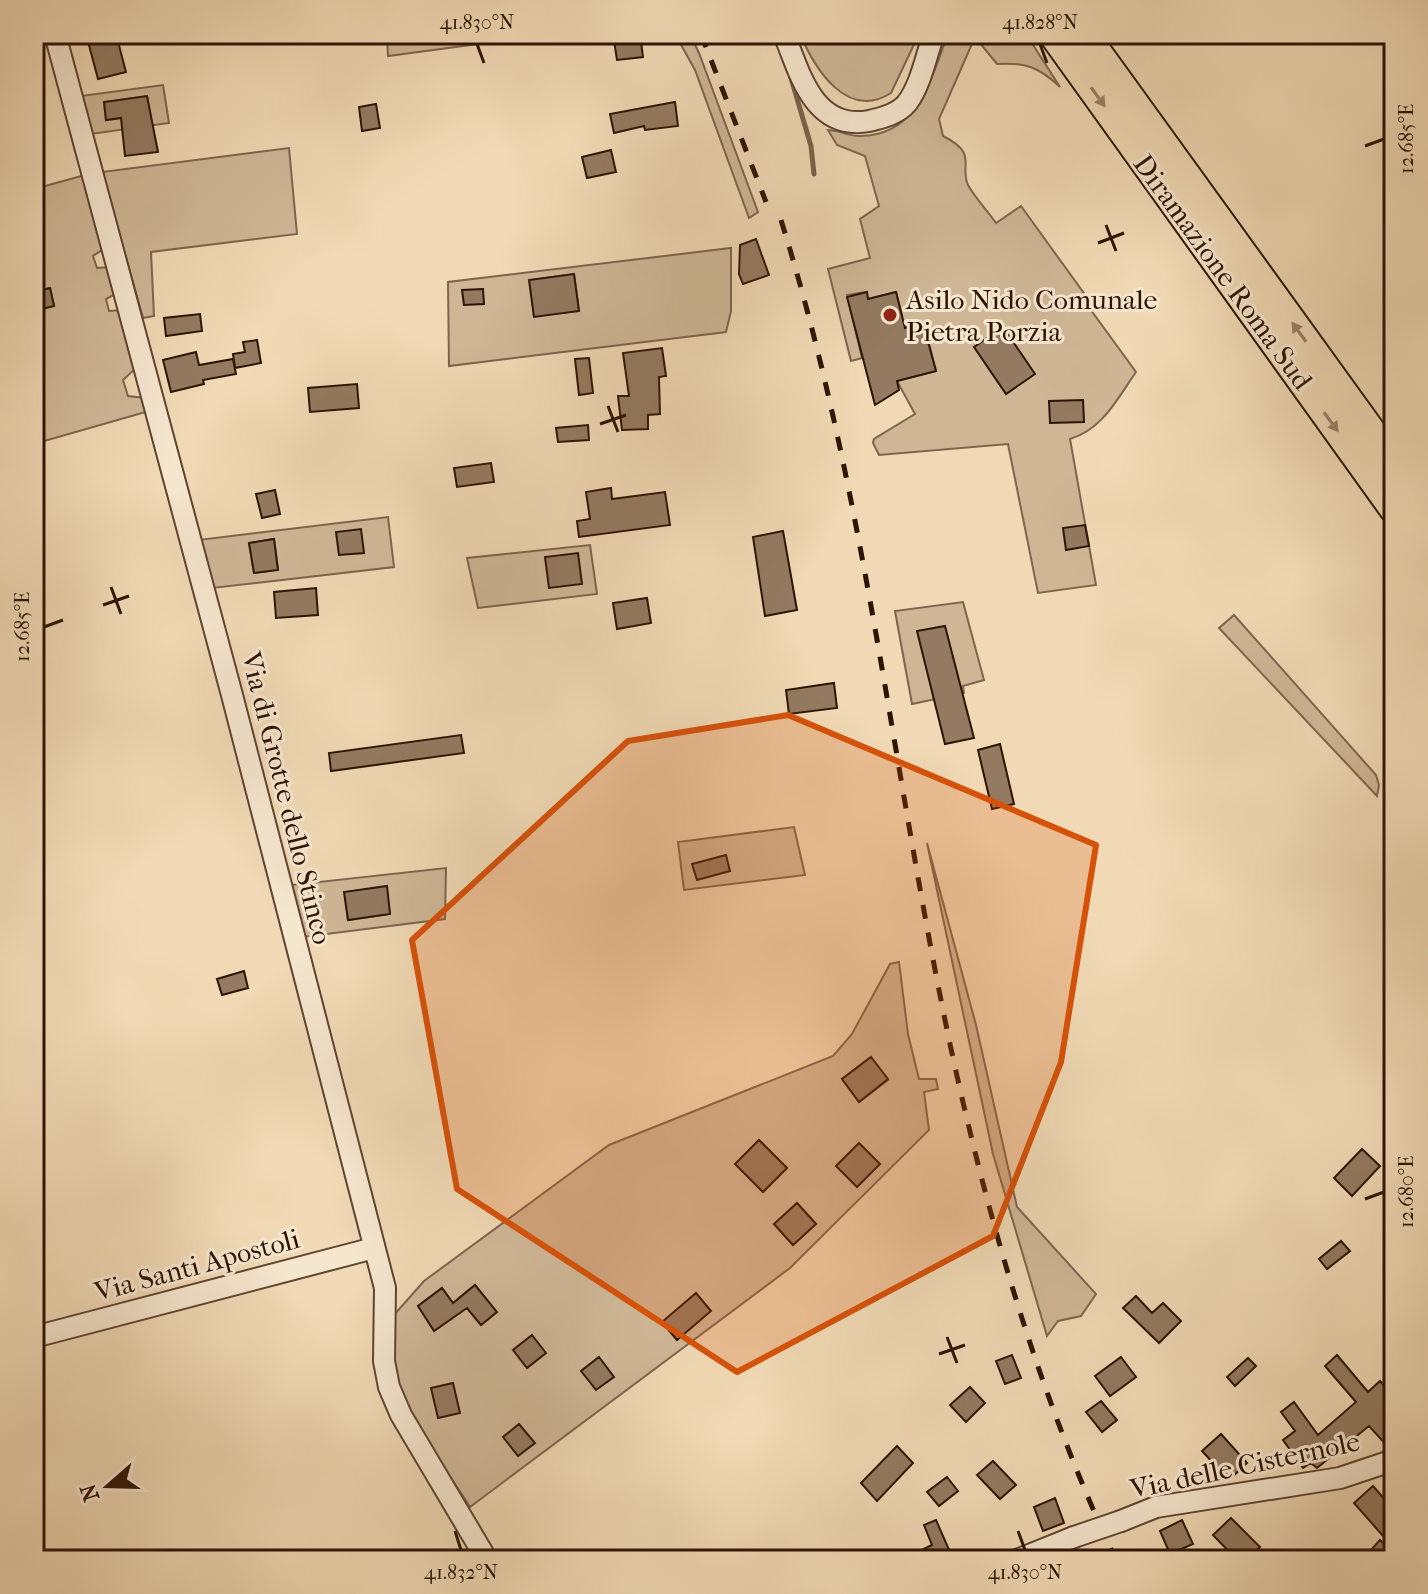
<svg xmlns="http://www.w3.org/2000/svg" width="1428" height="1594" viewBox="0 0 1428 1594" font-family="'IM FELL French Canon',serif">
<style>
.green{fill:#cfb796;stroke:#7f654e;stroke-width:2;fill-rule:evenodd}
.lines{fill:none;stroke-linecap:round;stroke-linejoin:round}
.stream{stroke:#7b624a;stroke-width:5}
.building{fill:#937a60;stroke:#2f1305;stroke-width:2}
.minor-casing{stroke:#5f4431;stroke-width:24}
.highway-casing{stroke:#2f1305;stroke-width:32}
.minor{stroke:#f5e6ce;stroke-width:20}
.highway{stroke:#f0d9b4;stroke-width:28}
.rail{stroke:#2f1305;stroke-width:5;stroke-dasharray:14 14;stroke-linecap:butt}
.minor-bridge-casing{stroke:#5f4431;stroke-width:24;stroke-linecap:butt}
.minor-bridge{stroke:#f5e6ce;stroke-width:20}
.oneway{fill:#998065}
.marked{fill:#d6520b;fill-opacity:0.2;stroke:#d6520b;stroke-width:6;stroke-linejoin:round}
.ticks{fill:none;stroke:#2f1305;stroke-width:3}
.poi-dot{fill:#8f2418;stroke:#f5e6ce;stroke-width:3}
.labels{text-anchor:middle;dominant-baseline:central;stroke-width:6;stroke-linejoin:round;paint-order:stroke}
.street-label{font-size:28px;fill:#2f1305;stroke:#f5e6ce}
.poi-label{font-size:28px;fill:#2f1305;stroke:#f5e6ce;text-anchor:start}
.neatline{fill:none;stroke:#2f1305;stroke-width:3}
.ticks-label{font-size:20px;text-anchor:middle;fill:#2f1305}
</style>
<rect width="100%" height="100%" fill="#f0d9b4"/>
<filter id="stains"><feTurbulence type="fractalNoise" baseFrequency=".0025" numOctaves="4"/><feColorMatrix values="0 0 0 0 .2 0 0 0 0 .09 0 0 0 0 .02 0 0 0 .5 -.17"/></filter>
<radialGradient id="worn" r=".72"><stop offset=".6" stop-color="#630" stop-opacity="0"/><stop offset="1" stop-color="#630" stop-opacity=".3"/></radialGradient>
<path class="green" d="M 387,34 L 469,34 L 470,39 L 481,39 L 481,34 L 552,34 L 388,56 Z
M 675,34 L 690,34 L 699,53 L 758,212 L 749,218 L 695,70 Z
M 800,34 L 919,34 L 891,93 C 847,121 815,69 800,34 Z
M 948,34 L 1026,34 L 1060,87 C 1039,67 1025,62 997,64 L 975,37 L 939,119 L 943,136 C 979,154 959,165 968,185 C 975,198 988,211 996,223 L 1021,206 L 1091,303 L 1088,306 L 1136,372 C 1117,399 1103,429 1070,439 L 1096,585 L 1038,593 L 1008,444 L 879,455 L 873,443 L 874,439 L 915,414 L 897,381 L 936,371 L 924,324 L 896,330 L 875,324 L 902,316 L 896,292 L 868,299 L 866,292 L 847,295 L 862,358 L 851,361 L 828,269 L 870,258 L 860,219 L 879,206 L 865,156 L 837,145 L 828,130 C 838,130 848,136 859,136 C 918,137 931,78 948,34 Z
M 163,85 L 169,123 L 91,134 L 81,96 ZM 147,96 L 150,114 L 106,120 L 104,102 Z
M 289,148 L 297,234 L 151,252 L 154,316 L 143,318 L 102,172 Z
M 85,175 L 105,248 L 93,256 L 97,268 L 110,267 L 117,293 L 106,299 L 109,311 L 122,310 L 137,367 L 123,380 L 128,396 L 146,398 L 149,411 L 34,444 L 34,311 L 54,305 L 50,288 L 34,292 L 34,189 Z
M 731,248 L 731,311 L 726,332 L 449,366 L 448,282 ZM 574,274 L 579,311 L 534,316 L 530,280 Z
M 388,517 L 394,567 L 212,588 L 198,540 ZM 274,539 L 278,570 L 254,573 L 249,543 Z
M 590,545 L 597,594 L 478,608 L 467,558 Z
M 963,602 L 984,680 L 963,686 L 964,693 L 912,704 L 895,611 Z
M 1234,615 L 1376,775 L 1379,785 L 1377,796 L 1219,628 Z
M 794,827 L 805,875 L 684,890 L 678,842 Z
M 927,843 L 976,1025 L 1017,1207 L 1096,1294 L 1081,1316 L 1058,1321 L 1047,1336 L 993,1154 Z
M 446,868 L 445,919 L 303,937 L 291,885 ZM 386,887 L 390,914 L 348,920 L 345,892 Z
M 899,962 L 908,1034 L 919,1079 L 936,1079 L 938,1089 L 924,1092 L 929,1130 L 790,1268 L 470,1507 C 443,1464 402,1417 394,1365 C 391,1349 394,1331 394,1315 L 424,1281 L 609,1145 L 833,1056 L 852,1034 L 890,964 ZM 871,1057 L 888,1080 L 859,1102 L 842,1079 ZM 759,1140 L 787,1168 L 763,1192 L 736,1164 ZM 797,1203 L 816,1224 L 793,1245 L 774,1224 ZM 475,1285 L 496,1312 L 480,1324 L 459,1298 ZM 442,1288 L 459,1313 L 435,1330 L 418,1306 Z"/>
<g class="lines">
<path class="stream" d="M 791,78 L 811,146 L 814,174"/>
</g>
<path class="building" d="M 86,34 L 116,34 L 126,72 L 98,79 Z
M 613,34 L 640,34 L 643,57 L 617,60 Z
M 147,96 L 158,152 L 125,156 L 121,118 L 106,120 L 104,102 Z
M 675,102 L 678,126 L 645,130 L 644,126 L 614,133 L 610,114 Z
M 376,104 L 380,128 L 362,131 L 359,107 Z
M 611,150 L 616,172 L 587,178 L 582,157 Z
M 756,239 L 769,275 L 743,284 L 739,274 L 740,245 Z
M 574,274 L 579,311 L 534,317 L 529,280 Z
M 50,288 L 54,306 L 34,311 L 34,292 Z
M 483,289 L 484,304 L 464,305 L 462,290 Z
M 867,292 L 868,299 L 896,292 L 905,328 L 923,323 L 936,371 L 897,381 L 899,390 L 875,405 L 847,297 Z
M 200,314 L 202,331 L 166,336 L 164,318 Z
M 1003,327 L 1035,374 L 1006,394 L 974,347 Z
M 257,340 L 261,363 L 235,368 L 233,354 L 245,352 L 243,342 Z
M 662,348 L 666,376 L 659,377 L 660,414 L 648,415 L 648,429 L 622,430 L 618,396 L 629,396 L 623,353 Z
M 196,352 L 199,365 L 233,359 L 236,374 L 203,380 L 204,384 L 171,392 L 163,360 Z
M 589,358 L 593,393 L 579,395 L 575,359 Z
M 357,384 L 359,408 L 310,412 L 308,388 Z
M 1083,400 L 1084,422 L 1050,423 L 1049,401 Z
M 588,425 L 589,440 L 558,442 L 556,428 Z
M 491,463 L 494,482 L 457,487 L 454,468 Z
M 611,488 L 612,499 L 665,492 L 670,525 L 579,537 L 577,521 L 590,519 L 586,492 Z
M 275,490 L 280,514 L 262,518 L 256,494 Z
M 1085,525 L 1089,546 L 1066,550 L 1063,528 Z
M 361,529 L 364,553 L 339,555 L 336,532 Z
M 783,531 L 797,610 L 765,616 L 753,537 Z
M 274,539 L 278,570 L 254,573 L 249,543 Z
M 578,553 L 582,584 L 549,588 L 545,557 Z
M 316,588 L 318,615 L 276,618 L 274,592 Z
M 647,598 L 651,623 L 617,629 L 613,603 Z
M 945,626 L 974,738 L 945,744 L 917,631 Z
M 834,683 L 837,708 L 789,714 L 786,690 Z
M 461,735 L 464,753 L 331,771 L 329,753 Z
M 1000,744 L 1014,804 L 992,809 L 978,750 Z
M 726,855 L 730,871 L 697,880 L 692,864 Z
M 387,886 L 390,914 L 348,920 L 344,892 Z
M 244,971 L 248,988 L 222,995 L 217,979 Z
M 871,1057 L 888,1079 L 859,1102 L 842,1079 Z
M 759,1140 L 787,1168 L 763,1192 L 735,1164 Z
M 859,1143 L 880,1164 L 857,1187 L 836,1166 Z
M 1362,1149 L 1380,1166 L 1352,1196 L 1334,1178 Z
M 797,1203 L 816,1224 L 793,1245 L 774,1224 Z
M 1341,1241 L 1350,1251 L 1327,1269 L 1319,1259 Z
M 475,1285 L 497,1312 L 481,1325 L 467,1308 L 434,1331 L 418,1306 L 442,1288 L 453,1303 Z
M 696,1293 L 711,1311 L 677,1340 L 662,1322 Z
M 1136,1296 L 1152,1313 L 1163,1303 L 1181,1321 L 1159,1343 L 1123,1308 Z
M 532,1335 L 546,1353 L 527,1368 L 513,1350 Z
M 1012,1355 L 1021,1378 L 1005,1384 L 996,1361 Z
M 1337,1355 L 1368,1392 L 1380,1381 L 1394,1397 L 1394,1404 L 1386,1411 L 1394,1421 L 1394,1447 L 1389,1448 L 1369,1426 L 1317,1468 L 1311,1463 L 1303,1468 L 1283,1440 L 1295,1431 L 1281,1412 L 1294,1402 L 1318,1435 L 1356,1402 L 1325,1366 Z
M 599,1357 L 614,1377 L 596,1390 L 581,1371 Z
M 1121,1357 L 1136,1377 L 1110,1396 L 1095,1376 Z
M 1248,1358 L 1256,1366 L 1235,1386 L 1227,1377 Z
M 453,1383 L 460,1413 L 438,1418 L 431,1388 Z
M 970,1387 L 985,1403 L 966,1422 L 950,1405 Z
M 1101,1401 L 1117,1420 L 1102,1432 L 1086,1412 Z
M 519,1424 L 535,1443 L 518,1456 L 503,1437 Z
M 1221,1434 L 1247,1463 L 1229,1480 L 1202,1451 Z
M 897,1446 L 913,1463 L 877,1501 L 861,1483 Z
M 993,1461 L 1016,1485 L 1000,1499 L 977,1475 Z
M 947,1477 L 958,1491 L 939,1506 L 927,1492 Z
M 1373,1486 L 1394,1510 L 1394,1529 L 1384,1537 L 1354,1503 Z
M 1055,1498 L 1064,1523 L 1043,1531 L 1034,1507 Z
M 1231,1518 L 1260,1547 L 1247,1560 L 1237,1560 L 1213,1535 Z
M 936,1520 L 950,1552 L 934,1560 L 901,1560 L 932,1545 L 924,1525 Z
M 1182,1520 L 1193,1544 L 1170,1554 L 1160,1531 Z
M 1380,1540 L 1394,1553 L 1394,1560 L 1362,1560 Z"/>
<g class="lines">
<g class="minor-casing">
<path id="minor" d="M 55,34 L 232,695 L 385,1288 L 384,1361 L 389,1387 L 401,1415 L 487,1560
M 784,34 C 800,74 814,131 869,121 C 882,118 898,114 907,103 C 921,85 926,55 934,34
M 34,1337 L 374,1248
M 1121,1521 L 1156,1507 L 1340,1478 L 1394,1460
M 1017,1560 L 1074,1537"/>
</g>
<g class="highway-casing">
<path id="highway" d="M 1053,34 L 1394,509
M 1084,34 L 1394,463"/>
</g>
<use href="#minor" class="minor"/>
<use href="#highway" class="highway"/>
<path class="rail" d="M 701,34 L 766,202
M 781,220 C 865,489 892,769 950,1044 C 988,1221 1039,1396 1116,1560"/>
<g class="minor-bridge-casing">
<path id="minor-bridge" d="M 1074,1537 L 1121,1521"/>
</g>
<use href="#minor-bridge" class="minor-bridge"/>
</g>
<defs><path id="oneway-solid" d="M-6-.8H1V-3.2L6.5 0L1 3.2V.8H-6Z" transform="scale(2)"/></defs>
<g class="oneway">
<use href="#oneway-solid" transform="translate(1098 97) rotate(54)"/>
<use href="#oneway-solid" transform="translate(1299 332) rotate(-126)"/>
<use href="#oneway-solid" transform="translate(1331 422) rotate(54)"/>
</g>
<path class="marked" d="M 788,715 L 1096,845 L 1061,1062 L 993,1236 L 737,1372 L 457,1189 L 412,940 L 628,741 Z"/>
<path class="ticks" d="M 477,44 L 484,63M 1040,44 L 1047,63M 1365,146 L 1384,139M 1106,225 L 1116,251M 1098,243 L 1124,233M 608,406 L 618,432M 600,424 L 626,415M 111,587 L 121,614M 103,605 L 129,596M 44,627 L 63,620M 1365,1199 L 1384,1192M 947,1337 L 957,1363M 939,1354 L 965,1345M 455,1531 L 461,1550M 1018,1531 L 1025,1550"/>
<circle class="poi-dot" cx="890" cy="315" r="8"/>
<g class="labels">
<g class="street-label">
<text transform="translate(1223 272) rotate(54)">Diramazione Roma Sud</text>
<text transform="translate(287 798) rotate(76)">Via di Grotte dello Stinco</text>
<text transform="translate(197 1265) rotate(-15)">Via Santi Apostoli</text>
<text transform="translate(1245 1465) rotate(-12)">Via delle Cisternole</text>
</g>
<g class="poi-label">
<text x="906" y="299">Asilo Nido Comunale<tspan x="906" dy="32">Pietra Porzia</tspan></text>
</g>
</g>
<rect width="1428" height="1594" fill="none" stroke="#f0d9b4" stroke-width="88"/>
<g transform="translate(108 1486) rotate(250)" stroke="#f5e6ce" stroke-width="6" paint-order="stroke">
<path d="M0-6L14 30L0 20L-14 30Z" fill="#2f1305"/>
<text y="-12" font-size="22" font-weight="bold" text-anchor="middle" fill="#2f1305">N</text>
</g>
<rect x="44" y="44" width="1340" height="1506" class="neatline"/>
<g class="ticks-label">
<text x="477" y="29">41.830°N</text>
<text x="1040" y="29">41.828°N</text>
<text transform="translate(1406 139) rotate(-90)" y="7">12.685°E</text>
<text transform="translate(22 627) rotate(-90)" y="7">12.685°E</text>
<text transform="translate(1406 1192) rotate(-90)" y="7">12.680°E</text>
<text x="461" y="1579">41.832°N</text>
<text x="1025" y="1579">41.830°N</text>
</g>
<rect width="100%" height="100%" filter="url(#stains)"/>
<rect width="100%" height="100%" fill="url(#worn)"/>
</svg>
